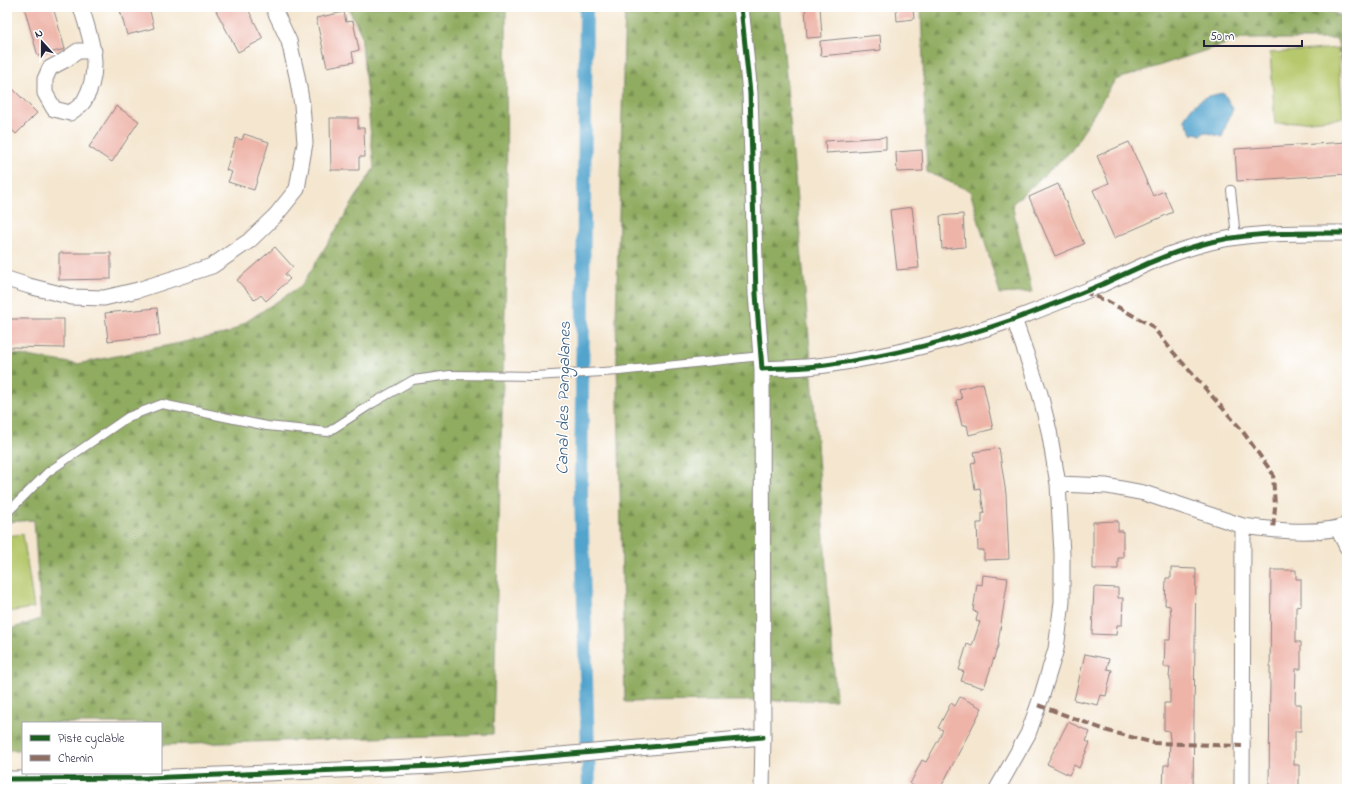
<svg xmlns="http://www.w3.org/2000/svg" width="1354" height="796" viewBox="0 0 1354 796" font-family="'Indie Flower',sans-serif">
<style>
.green{fill:#b6c86c;stroke:#6c7554}
.forest{fill:url(#forest-firs);stroke:#59674e}
.water{fill:#52a4cd;stroke:#3a6384}
.lines{fill:none;stroke-linecap:round;stroke-linejoin:round}
.canal{stroke:#52a4cd;stroke-width:14}
.building{fill:#eeb4a8}
.lane-casing{stroke:#8b8485;stroke-width:10}
.street-casing{stroke:#8b8485;stroke-width:17}
.lane{stroke:#fff;stroke-width:8}
.street{stroke:#fff;stroke-width:15}
.quiet{stroke:#8d6e63;stroke-width:4;stroke-dasharray:8 4;stroke-linecap:butt}
.cycleway-casing{stroke:#fff;stroke-width:8}
.cycleway{stroke:#1b5e20;stroke-width:5}
.labels{text-anchor:middle;dominant-baseline:central;stroke-width:3;stroke-linejoin:round;paint-order:stroke}
.water-label{font-size:17px;font-style:italic;fill:#385c7d;stroke:#fff}
</style>
<defs>
<pattern id="forest-firs" width="22" height="20" patternUnits="userSpaceOnUse"><rect width="22" height="20" fill="#90ac60"/><path d="M5 1l3.5 6h-7zM16 11l3.5 6h-7z" fill="#758c50"/></pattern>
</defs>
<rect width="100%" height="100%" fill="#fff"/>
<filter id="ink" filterUnits="userSpaceOnUse"><feTurbulence type="fractalNoise" baseFrequency=".025" numOctaves="2"/><feDisplacementMap in="SourceGraphic" scale="8" xChannelSelector="R" yChannelSelector="G"/><feConvolveMatrix kernelMatrix="1 2 1 2 8 2 1 2 1" color-interpolation-filters="sRGB"/></filter>
<filter id="wash" filterUnits="userSpaceOnUse"><feTurbulence type="fractalNoise" baseFrequency=".012" numOctaves="4" result="noise"/><feDisplacementMap in="SourceGraphic" scale="16" xChannelSelector="R" yChannelSelector="G"/><feGaussianBlur stdDeviation="0.9" result="paint"/><feColorMatrix in="noise" values="0 0 0 0 0 0 0 0 0 0 0 0 0 0 0 0 0 1.4 0 .05"/><feComposite in="paint" operator="in"/></filter>
<g filter="url(#wash)">
<rect width="100%" height="100%" fill="#f4e6cf"/>
<path class="green" d="M 1338,48 L 1343,118 L 1275,124 L 1270,53 Z
M 23,534 L 34,608 L 7,612 L 7,536 Z"/>
<path class="forest" d="M 348,7 L 506,7 L 507,238 L 493,734 L 161,745 L 161,723 L 23,723 L 23,750 L 7,750 L 7,630 L 41,619 L 34,520 L 7,522 L 7,353 L 77,364 L 229,333 L 302,285 L 374,168 L 361,34 Z
M 625,7 L 780,7 L 810,349 L 836,700 L 625,702 L 616,319 Z
M 921,7 L 1319,7 L 1347,18 L 1347,85 L 1337,39 L 1241,39 L 1115,80 L 1071,151 L 1012,204 L 1032,292 L 1000,294 L 970,191 L 927,172 Z"/>
<path class="water" d="M 1224,93 L 1233,109 L 1226,125 L 1222,137 L 1205,132 L 1201,135 L 1195,133 L 1193,135 L 1184,119 C 1195,101 1203,96 1224,93 Z"/>
<g class="lines">
<path class="canal" d="M 586,7 L 581,493 L 589,789"/>
</g>
<g id="blocks">
<path class="building" d="M 24,7 L 53,7 L 65,49 L 38,56 Z
M 119,7 L 149,7 L 154,28 L 127,35 Z
M 214,7 L 247,7 L 263,39 L 238,52 Z
M 805,7 L 820,7 L 822,37 L 807,38 Z
M 896,7 L 913,7 L 914,19 L 897,21 Z
M 344,12 L 346,22 L 353,21 L 359,50 L 352,52 L 354,62 L 327,67 L 316,18 Z
M 880,35 L 881,50 L 821,56 L 820,41 Z
M 7,83 L 37,113 L 16,134 L 7,125 Z
M 116,106 L 139,121 L 112,162 L 89,147 Z
M 330,118 L 358,118 L 358,128 L 364,128 L 365,157 L 359,157 L 359,170 L 331,170 Z
M 244,134 L 269,142 L 254,190 L 228,182 L 232,172 L 226,170 L 236,138 L 242,140 Z
M 886,137 L 886,149 L 826,153 L 825,141 Z
M 1129,142 L 1153,196 L 1164,191 L 1173,212 L 1114,238 L 1093,190 L 1109,183 L 1097,156 Z
M 1347,142 L 1347,174 L 1237,181 L 1235,149 Z
M 922,150 L 923,171 L 897,172 L 896,152 Z
M 1058,184 L 1084,244 L 1055,256 L 1029,197 Z
M 912,207 L 919,268 L 897,270 L 890,210 Z
M 963,214 L 965,247 L 942,249 L 940,216 Z
M 275,247 L 293,267 L 285,274 L 290,279 L 266,301 L 261,295 L 255,300 L 237,280 Z
M 59,253 L 111,253 L 111,279 L 59,280 Z
M 157,308 L 160,335 L 108,341 L 105,313 Z
M 9,319 L 64,319 L 64,348 L 9,347 Z
M 983,383 L 993,429 L 969,435 L 967,425 L 962,426 L 956,400 L 962,399 L 959,389 Z
M 999,448 L 1006,494 L 1009,559 L 984,560 L 984,550 L 978,550 L 977,523 L 982,523 L 982,513 L 984,513 L 980,488 L 975,489 L 971,463 L 976,462 L 974,452 Z
M 1118,521 L 1118,531 L 1123,531 L 1123,558 L 1118,558 L 1118,569 L 1093,569 L 1093,522 Z
M 1171,568 L 1196,569 L 1193,789 L 1163,789 L 1164,765 L 1169,765 L 1170,740 L 1169,731 L 1164,730 L 1164,703 L 1170,703 L 1170,677 L 1169,677 L 1170,667 L 1164,667 L 1165,640 L 1170,640 L 1171,615 L 1170,606 L 1165,605 L 1166,578 L 1171,578 Z
M 1271,570 L 1296,570 L 1296,579 L 1301,579 L 1301,606 L 1296,607 L 1296,642 L 1301,642 L 1301,669 L 1296,669 L 1295,704 L 1301,704 L 1301,731 L 1295,731 L 1295,741 L 1294,741 L 1294,765 L 1299,765 L 1299,789 L 1269,789 Z
M 983,575 L 1008,578 L 998,643 L 999,643 L 984,688 L 961,681 L 964,672 L 959,670 L 967,644 L 972,646 L 980,622 L 976,621 L 978,612 L 973,611 L 977,584 L 982,585 Z
M 1094,587 L 1118,588 L 1118,598 L 1123,598 L 1122,625 L 1117,625 L 1116,635 L 1092,634 Z
M 1085,654 L 1109,659 L 1107,669 L 1112,670 L 1106,696 L 1101,695 L 1098,705 L 1074,700 Z
M 960,697 L 982,708 L 940,789 L 919,789 L 910,784 L 922,760 L 926,762 L 939,739 L 943,730 L 938,728 L 951,703 L 955,706 Z
M 1068,722 L 1090,732 L 1086,741 L 1090,743 L 1079,768 L 1074,765 L 1069,775 L 1047,764 Z"/>
</g>
</g>
<g filter="url(#ink)">
<use href="#blocks" fill-opacity="0" stroke="#8b8485" stroke-width="1"/>
<g class="lines">
<g class="lane-casing">
<path id="lane" d="M 1231,190 L 1236,237
M 7,513 L 48,472 L 128,417 L 162,404 L 267,426 L 328,432 L 373,403 L 413,380 L 450,375 L 535,376 L 619,371 L 761,356"/>
</g>
<g class="street-casing">
<path id="street" d="M 81,7 C 91,40 103,69 84,101 C 81,106 74,110 70,113 L 54,109 L 45,93 L 45,79 L 50,68 L 65,60 L 78,51 L 94,51
M 741,7 L 750,93 L 756,294 L 762,369 C 783,368 805,368 826,365 C 889,356 954,340 1015,319 C 1044,308 1074,296 1103,284 C 1133,270 1164,255 1196,246 C 1246,231 1296,233 1347,233
M 7,279 L 29,286 L 72,297 L 104,298 L 138,290 L 212,266 L 249,241 L 276,215 L 297,189 L 305,143 L 302,105 L 297,76 L 289,41 L 273,7
M 1014,319 L 1040,394 L 1049,431 L 1058,484
M 762,369 L 763,737 L 762,789
M 1338,529 L 1347,547
M 7,779 L 147,778 L 435,766 L 763,737
M 997,789 L 1028,734 L 1042,695 L 1056,649 L 1062,602 L 1062,554 L 1058,484 L 1107,486 L 1144,493 L 1243,526
M 1242,789 L 1243,526 C 1273,530 1319,536 1347,525"/>
</g>
<use href="#lane" class="lane"/>
<use href="#street" class="street"/>
<path class="quiet" d="M 1084,292 L 1107,301 L 1152,326 L 1173,352 L 1241,429 L 1273,474 L 1275,507 L 1273,530
M 1038,705 L 1108,731 L 1154,743 L 1242,746"/>
<g class="cycleway-casing">
<path id="cycleway" d="M 741,7 L 750,93 L 756,294 L 762,369 C 783,368 805,368 826,365 C 889,356 954,340 1015,319 C 1044,308 1074,296 1103,284 C 1133,270 1164,255 1196,246 C 1246,231 1296,233 1347,233
M 7,779 L 147,778 L 435,766 L 763,737"/>
</g>
<use href="#cycleway" class="cycleway"/>
</g>
</g>
<g class="labels">
<g class="water-label">
<text transform="translate(564 398) rotate(-89)">Canal des Pangalanes</text>
</g>
</g>
<rect width="1354" height="796" fill="none" stroke="#fff" stroke-width="24"/>
<rect x="22" y="722" width="140" height="52" fill="#ffffff" stroke="#a7a7b1"/>
<rect x="30" y="735" width="20" height="6" fill="#1b5e20" stroke="#a7a7b1"/>
<text x="58" y="742" font-size="12" fill="#22223b">Piste cyclable</text>
<rect x="30" y="755" width="20" height="6" fill="#8d6e63" stroke="#a7a7b1"/>
<text x="58" y="762" font-size="12" fill="#22223b">Chemin</text>
<g transform="translate(42 42) rotate(339)" stroke="#ffffff" stroke-width="3" paint-order="stroke">
<path d="M0-3L7 15L0 10L-7 15Z" fill="#22223b"/>
<text y="-6" font-size="11" font-weight="bold" text-anchor="middle" fill="#22223b">N</text>
</g>
<path d="M1204 40v6h98v-6" fill="none" stroke="#22223b" stroke-width="2"/>
<text x="1210" y="40" font-size="12" fill="#22223b" stroke="#ffffff" stroke-width="3" paint-order="stroke">50 m</text>
</svg>
